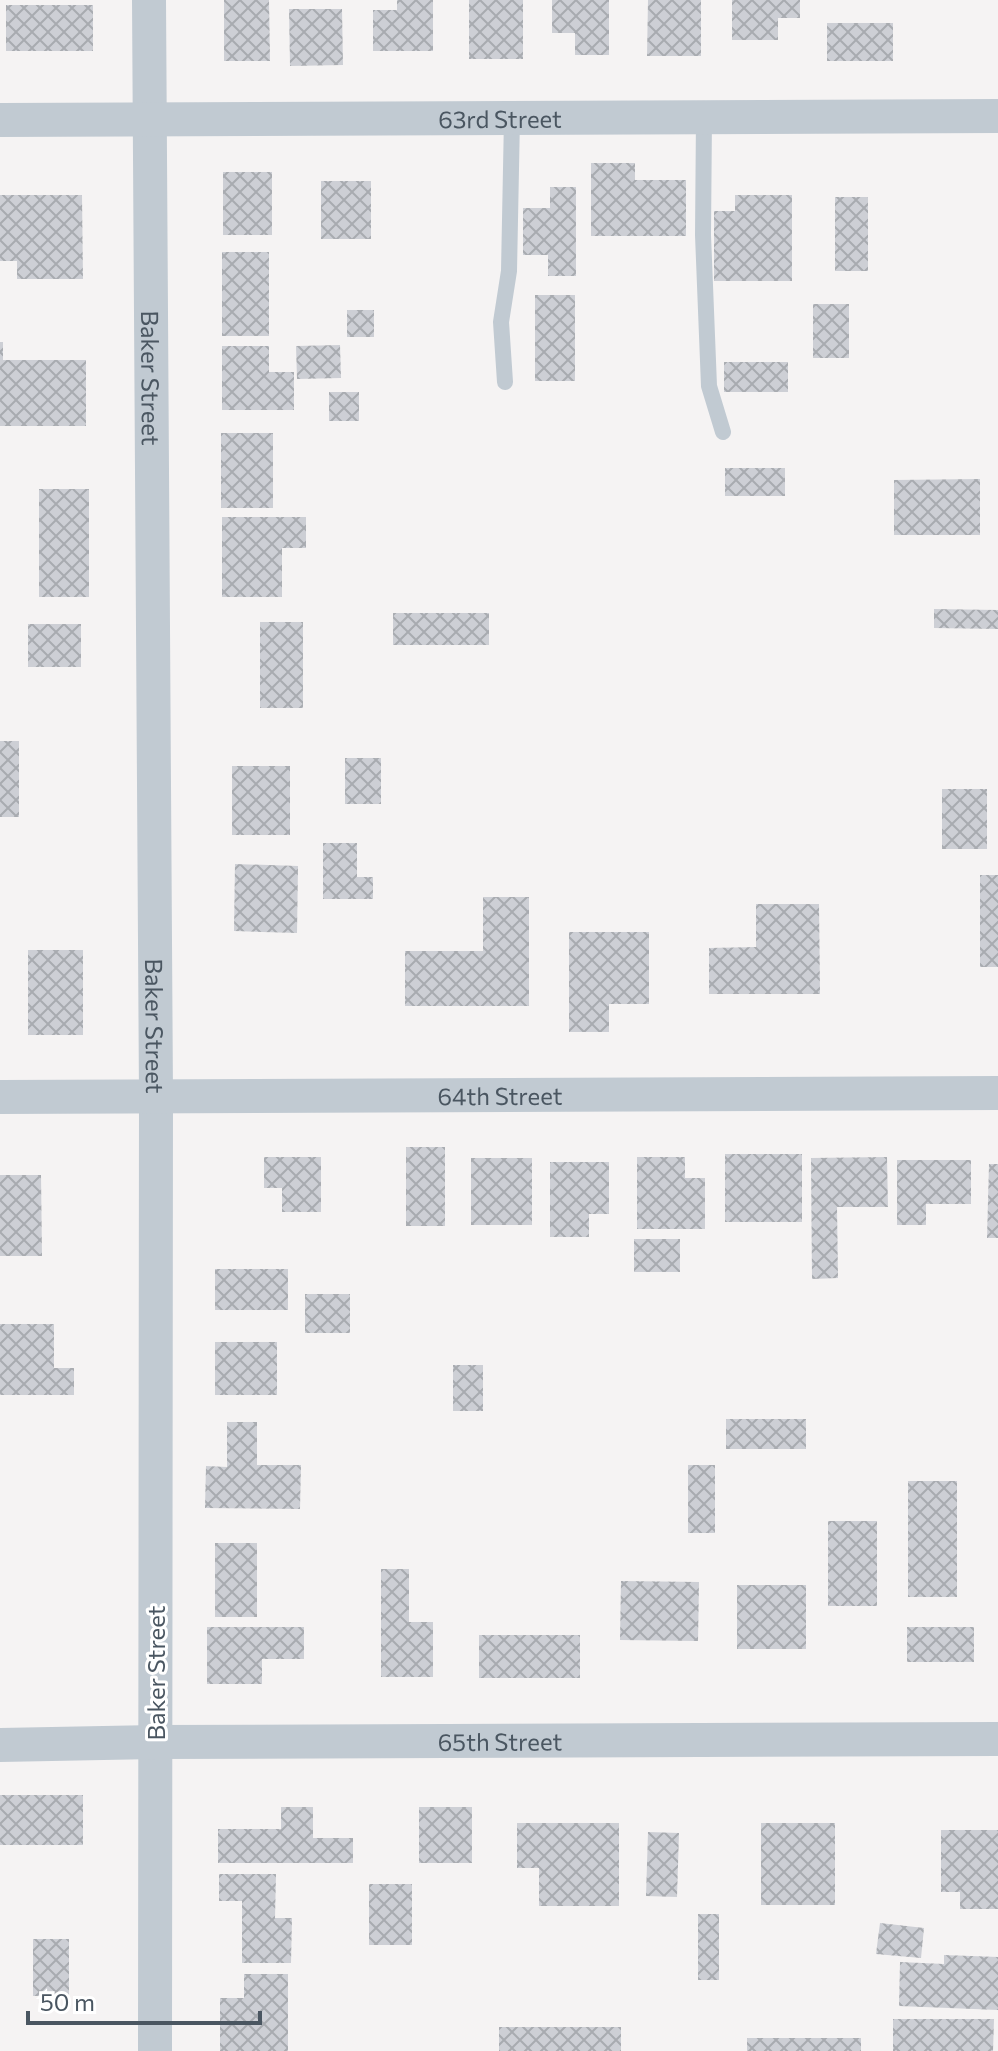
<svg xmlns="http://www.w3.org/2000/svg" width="998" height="2051" viewBox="0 0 998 2051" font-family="Commissioner,sans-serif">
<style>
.building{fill:url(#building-cross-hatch)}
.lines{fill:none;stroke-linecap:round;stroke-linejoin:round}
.service{stroke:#c1cad2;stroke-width:16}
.minor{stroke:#c1cad2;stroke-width:34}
.labels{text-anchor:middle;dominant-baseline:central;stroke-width:6;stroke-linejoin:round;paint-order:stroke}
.street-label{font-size:24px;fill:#4a5661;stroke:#fff}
</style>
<defs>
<pattern id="building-cross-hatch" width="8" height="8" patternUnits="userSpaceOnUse" patternTransform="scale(2)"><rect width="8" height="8" fill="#cdcfd5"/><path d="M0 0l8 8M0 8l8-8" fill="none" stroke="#a8abb0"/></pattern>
</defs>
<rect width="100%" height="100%" fill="#f5f3f3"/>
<path class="building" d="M 224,0 L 269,0 L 270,61 L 224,61 Z
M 397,0 L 433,0 L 433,51 L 373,51 L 373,10 L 397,10 Z
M 469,0 L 523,0 L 523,59 L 469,59 Z
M 552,0 L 609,0 L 609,55 L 575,55 L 575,33 L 552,33 Z
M 648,0 L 701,0 L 701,56 L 647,56 Z
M 732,0 L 800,0 L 800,18 L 778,18 L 778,40 L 732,40 Z
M 6,5 L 93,5 L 93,51 L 6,51 Z
M 289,9 L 342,9 L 343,65 L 290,66 Z
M 827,23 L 893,23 L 893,61 L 827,61 Z
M 591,163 L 635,163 L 635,180 L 686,180 L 686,236 L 591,236 Z
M 223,172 L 272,172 L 272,235 L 223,235 Z
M 321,181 L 371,181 L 371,239 L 321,239 Z
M 550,187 L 576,187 L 576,276 L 548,276 L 548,255 L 523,255 L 523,208 L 550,208 Z
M 0,195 L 82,195 L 83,279 L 17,279 L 17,261 L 0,261 Z
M 735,195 L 792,195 L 792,281 L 714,281 L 714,211 L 735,211 Z
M 835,197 L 868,197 L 868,271 L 835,271 Z
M 222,252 L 269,252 L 269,336 L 222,336 Z
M 535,295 L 575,295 L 575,381 L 535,381 Z
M 813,304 L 849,304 L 849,358 L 813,358 Z
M 347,310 L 374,310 L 374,337 L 347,337 Z
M 0,342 L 3,342 L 3,360 L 86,360 L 86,426 L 0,426 Z
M 340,345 L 341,378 L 297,379 L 296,346 Z
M 222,346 L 269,346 L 269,372 L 294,372 L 294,410 L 222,410 Z
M 724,362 L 788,362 L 788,392 L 724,392 Z
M 329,392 L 359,392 L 359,421 L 329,421 Z
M 221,433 L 273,433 L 273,508 L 221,508 Z
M 725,468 L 785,468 L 785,496 L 725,496 Z
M 980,479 L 980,535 L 894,535 L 894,480 Z
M 39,489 L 89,489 L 89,597 L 39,597 Z
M 222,517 L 306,517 L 306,548 L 282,548 L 282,597 L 222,597 Z
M 934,609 L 998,610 L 998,629 L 934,628 Z
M 393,613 L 489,613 L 489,645 L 393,645 Z
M 260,622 L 303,622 L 303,708 L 260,708 Z
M 28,624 L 81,624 L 81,667 L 28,667 Z
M 0,741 L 19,741 L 19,817 L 0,817 Z
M 345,758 L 381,758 L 381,804 L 345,804 Z
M 232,766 L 290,766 L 290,835 L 232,835 Z
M 942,789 L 987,789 L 987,849 L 942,849 Z
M 323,843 L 357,843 L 357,877 L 373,877 L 373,899 L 323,899 Z
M 235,864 L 298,866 L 297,933 L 234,931 Z
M 980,875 L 998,875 L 998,967 L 980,967 Z
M 483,897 L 529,897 L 529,1006 L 405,1006 L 405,951 L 483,951 Z
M 756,904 L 819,904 L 820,994 L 709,994 L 709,948 L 756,947 Z
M 569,932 L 649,932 L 649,1004 L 609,1004 L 609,1032 L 569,1032 Z
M 28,950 L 83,950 L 83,1035 L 28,1035 Z
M 406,1147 L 445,1147 L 445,1226 L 406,1226 Z
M 725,1154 L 802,1154 L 802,1222 L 725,1222 Z
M 264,1157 L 321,1157 L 321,1212 L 282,1212 L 282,1188 L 264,1188 Z
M 637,1157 L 685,1157 L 685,1178 L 705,1178 L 705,1229 L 637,1229 Z
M 887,1157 L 888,1207 L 837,1207 L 838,1278 L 812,1279 L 811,1158 Z
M 471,1158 L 532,1158 L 532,1225 L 471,1225 Z
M 897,1160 L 971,1160 L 971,1204 L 926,1204 L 926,1225 L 897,1225 Z
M 550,1162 L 609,1162 L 609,1214 L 589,1214 L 589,1237 L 550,1237 Z
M 989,1164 L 998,1164 L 998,1238 L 987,1238 Z
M 0,1175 L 41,1175 L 42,1256 L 0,1256 Z
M 634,1239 L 680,1239 L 680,1272 L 634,1272 Z
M 215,1269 L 288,1269 L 288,1310 L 215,1310 Z
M 305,1294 L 350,1294 L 350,1333 L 305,1333 Z
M 0,1324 L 54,1324 L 54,1368 L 74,1368 L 74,1395 L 0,1395 Z
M 215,1342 L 277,1342 L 277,1395 L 215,1395 Z
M 453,1365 L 483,1365 L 483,1411 L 453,1411 Z
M 726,1419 L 806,1419 L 806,1449 L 726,1449 Z
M 227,1422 L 257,1422 L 257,1465 L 301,1465 L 300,1509 L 205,1508 L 206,1466 L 227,1467 Z
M 688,1465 L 715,1465 L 715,1533 L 688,1533 Z
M 908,1481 L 957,1481 L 957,1597 L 908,1597 Z
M 828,1521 L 877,1521 L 877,1606 L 828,1606 Z
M 215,1543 L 257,1543 L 257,1617 L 215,1617 Z
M 381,1569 L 409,1569 L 409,1622 L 433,1622 L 433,1677 L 381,1677 Z
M 621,1581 L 699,1582 L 698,1641 L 620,1640 Z
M 737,1585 L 806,1585 L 806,1649 L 737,1649 Z
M 207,1627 L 304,1627 L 304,1659 L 262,1659 L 262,1684 L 207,1684 Z
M 907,1627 L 974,1627 L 974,1662 L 907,1662 Z
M 479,1635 L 580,1635 L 580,1678 L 479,1678 Z
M 0,1795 L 83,1795 L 83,1845 L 0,1845 Z
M 281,1807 L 313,1807 L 313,1838 L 353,1838 L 353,1863 L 218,1863 L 218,1829 L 281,1829 Z
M 419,1807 L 472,1807 L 472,1863 L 419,1863 Z
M 517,1823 L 619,1823 L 619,1906 L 539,1906 L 539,1868 L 517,1868 Z
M 761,1823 L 835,1823 L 835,1905 L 761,1905 Z
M 941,1830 L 998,1830 L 998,1909 L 960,1909 L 960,1892 L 941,1892 Z
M 648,1832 L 679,1833 L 677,1897 L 646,1896 Z
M 219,1874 L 276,1874 L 275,1918 L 292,1918 L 291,1963 L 242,1963 L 242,1901 L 219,1901 Z
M 369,1884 L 412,1884 L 412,1945 L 369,1945 Z
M 698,1914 L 719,1914 L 719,1980 L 698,1980 Z
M 880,1923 L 924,1928 L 921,1958 L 876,1954 Z
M 33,1939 L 69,1939 L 69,1996 L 33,1996 Z
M 944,1955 L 998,1957 L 998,2010 L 899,2006 L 900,1962 L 944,1964 Z
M 244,1974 L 288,1974 L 288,2051 L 220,2051 L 220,1998 L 244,1998 Z
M 893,2019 L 994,2019 L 993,2051 L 893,2051 Z
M 499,2027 L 621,2027 L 621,2051 L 499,2051 Z
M 747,2038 L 861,2038 L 861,2051 L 747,2051 Z"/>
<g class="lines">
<path class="service" d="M 704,117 L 703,235 L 709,386 L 723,432
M 505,382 L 501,322 L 509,271 L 512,118"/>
<g class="minor">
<path id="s1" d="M 149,0 L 156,1097 L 155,2051"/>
<path id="s2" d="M 0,120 L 998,116"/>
<path id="s3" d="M 0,1097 L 998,1093"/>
<path id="s4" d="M 0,1745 L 155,1742 L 998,1739"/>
</g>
</g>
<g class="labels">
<g class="street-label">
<text stroke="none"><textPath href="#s2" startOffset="500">63rd Street</textPath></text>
<text stroke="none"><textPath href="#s1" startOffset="378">Baker Street</textPath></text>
<text stroke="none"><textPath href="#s1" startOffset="1026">Baker Street</textPath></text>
<text stroke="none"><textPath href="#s3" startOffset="500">64th Street</textPath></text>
<text transform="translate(155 1673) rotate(-90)">Baker Street</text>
<text stroke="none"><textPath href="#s4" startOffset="500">65th Street</textPath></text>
</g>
</g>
<path d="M28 2011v12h232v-12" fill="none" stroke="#4a5661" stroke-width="4"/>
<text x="40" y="2011" font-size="24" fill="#4a5661" stroke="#ffffff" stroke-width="6" paint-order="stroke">50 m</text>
</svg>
